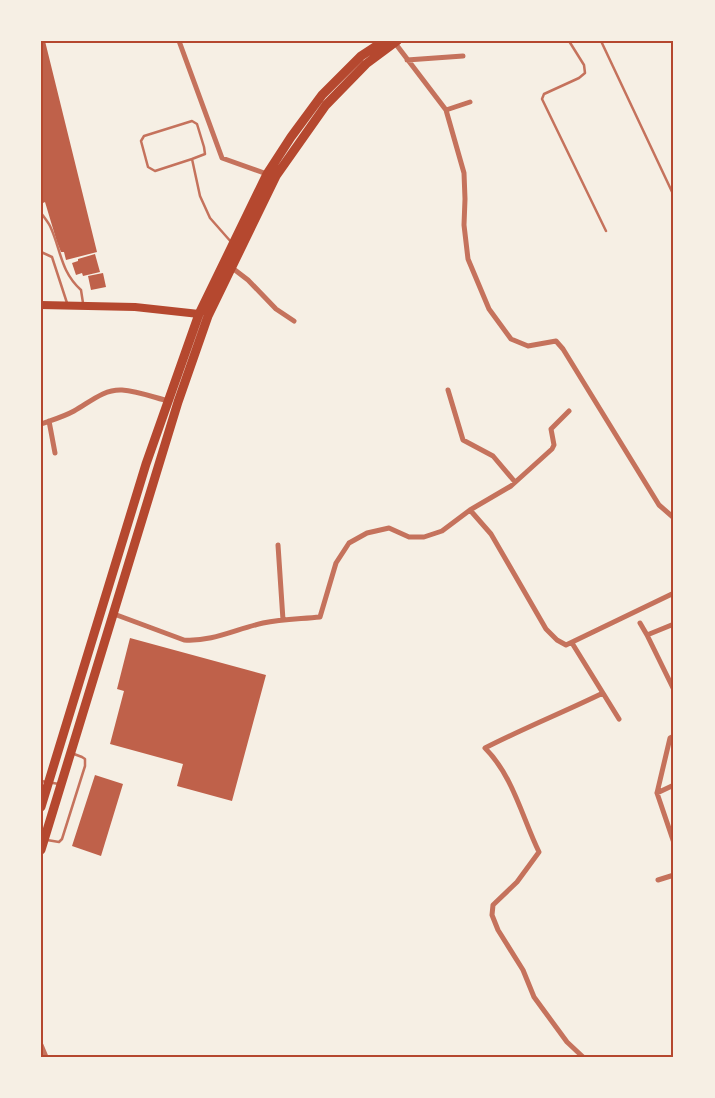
<svg xmlns="http://www.w3.org/2000/svg" width="715" height="1098" viewBox="0 0 715 1098" font-family="Montserrat,sans-serif">
<style>
.building{fill:#bf614a}
.lines{fill:none;stroke-linecap:round;stroke-linejoin:round}
.service{stroke:#c5725c;stroke-width:2.5}
.minor{stroke:#c5725c;stroke-width:5}
.secondary{stroke:#b5482f;stroke-width:8}
.trunk{stroke:#b5482f;stroke-width:9}
.neatline{fill:none;stroke:#b5482f;stroke-width:2}
</style>
<rect width="100%" height="100%" fill="#f6efe4"/>
<path class="building" d="M 41,41 L 45,41 L 97,252 L 66,260 L 64,252 L 61,252 L 57,242 L 45,202 L 41,204 Z
M 95,254 L 100,272 L 83,276 L 82,273 L 76,275 L 72,263 L 78,261 L 78,259 Z
M 103,273 L 106,287 L 91,290 L 88,276 Z
M 130,638 L 266,675 L 232,801 L 177,786 L 183,764 L 110,744 L 124,691 L 117,689 Z
M 95,775 L 123,784 L 101,856 L 72,846 Z"/>
<g class="lines">
<path class="service" d="M 569,41 L 584,65 L 585,73 L 579,78 L 544,94 L 542,99 L 606,231
M 601,41 L 674,196
M 192,159 L 155,171 L 148,167 L 141,141 L 144,136 L 192,121 L 197,124 L 204,147 L 205,154 L 192,159 L 200,196 L 210,218 L 232,243
M 41,213 C 44,217 48,222 50,226 C 61,249 60,271 81,290 L 83,303
M 41,252 L 52,257 L 67,303
M 41,781 L 59,784
M 47,840 L 59,842 L 62,839 L 85,766 L 85,759 L 82,757 L 74,754"/>
<path class="minor" d="M 179,41 L 222,158 L 267,174
M 395,43 L 446,110 L 464,173 L 465,199 L 464,225 L 468,259 L 489,309 L 511,339 L 528,346 L 556,341 L 563,349 L 659,505 L 674,518
M 407,60 L 463,56
M 446,110 L 470,102
M 231,267 L 248,280 L 276,309 L 294,321
M 448,390 L 463,440 L 493,456 L 515,482
M 49,421 L 55,453
M 41,424 C 52,420 63,417 74,411 C 89,403 103,389 122,390 C 137,391 153,397 168,401
M 470,510 L 511,486 L 552,449 L 554,445 L 551,429 L 569,411
M 278,545 L 283,620
M 114,614 L 184,640 C 212,642 236,629 263,623 C 282,619 301,619 320,617 L 336,563 L 349,543 L 367,533 L 389,528 L 409,537 L 424,537 L 442,531 L 470,510 L 491,534 L 546,629 L 557,640 L 566,645 L 674,593
M 640,623 L 647,635
M 674,624 L 647,635 L 674,690
M 572,643 L 619,719
M 674,736 L 670,738 L 657,793 L 674,843
M 657,793 L 674,785
M 658,880 L 674,875
M 41,1045 L 46,1057
M 583,1057 L 567,1042 L 534,997 L 523,970 L 498,930 L 492,915 L 493,905 L 517,882 L 539,852 C 522,817 513,776 485,748 C 524,728 564,712 603,693"/>
<path class="secondary" d="M 41,305 L 135,307 L 199,314"/>
<path class="trunk" d="M 41,807 L 146,464 L 199,314 L 267,174 L 291,137 L 322,95 L 361,56 L 384,41
M 41,850 L 178,402 L 208,316 L 276,176 L 326,105 L 366,64 L 397,41"/>
</g>
<rect width="715" height="1098" fill="none" stroke="#f6efe4" stroke-width="85"/>
<rect x="42" y="42" width="630" height="1014" class="neatline"/>
</svg>
